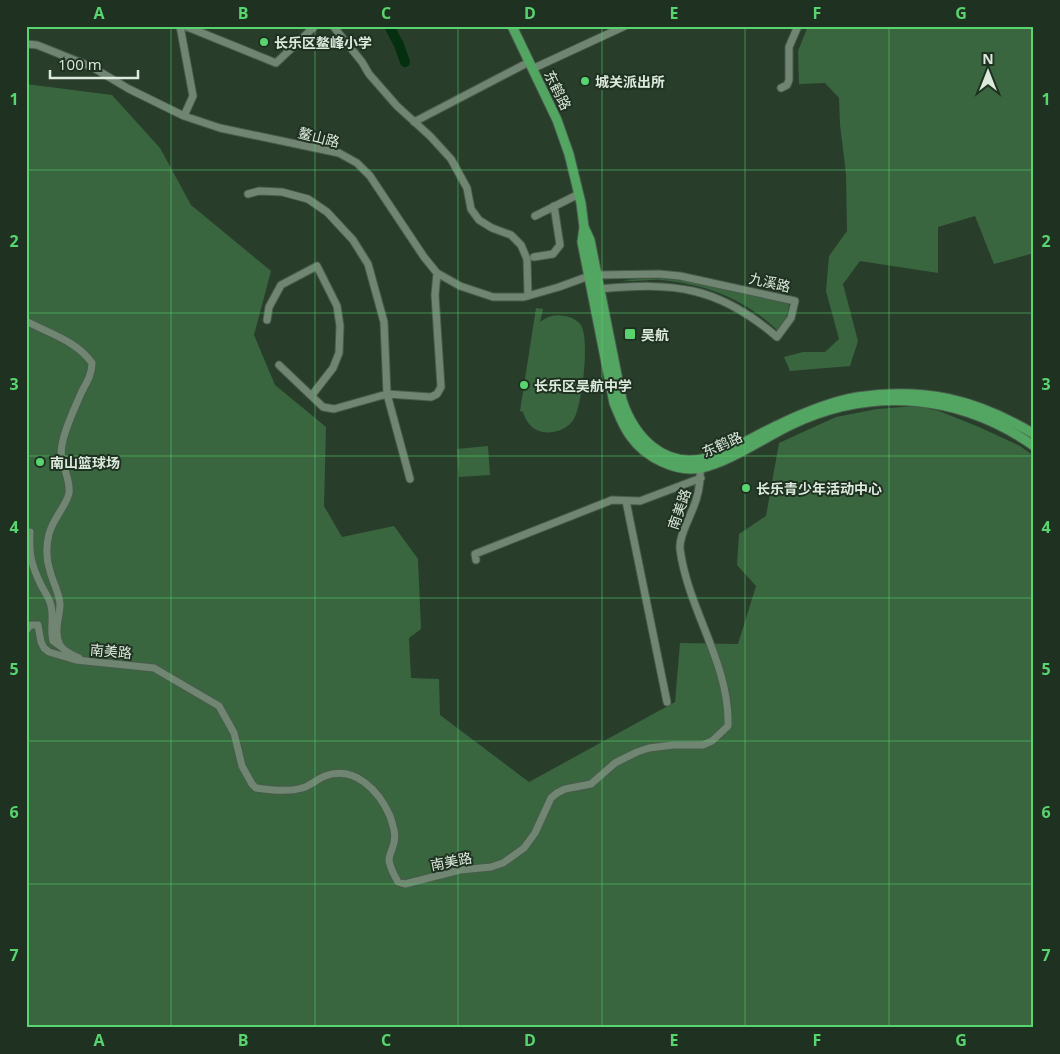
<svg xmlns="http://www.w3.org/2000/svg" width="1060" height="1054" viewBox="0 0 1060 1054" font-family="'Open Sans','Noto Sans SC',sans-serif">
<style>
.green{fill:#39663f}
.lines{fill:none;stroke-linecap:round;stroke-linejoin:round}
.river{stroke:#05300f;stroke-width:10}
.minor-casing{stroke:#495b4c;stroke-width:9}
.major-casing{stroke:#495b4c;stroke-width:11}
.minor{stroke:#708672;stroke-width:7}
.major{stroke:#53a662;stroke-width:9}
.grid{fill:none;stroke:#59d56f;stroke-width:1;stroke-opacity:0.55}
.poi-dot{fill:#59d56f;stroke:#1f3221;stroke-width:2}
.labels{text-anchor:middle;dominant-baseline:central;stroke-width:4;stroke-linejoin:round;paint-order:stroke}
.poi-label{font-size:14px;font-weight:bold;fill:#dce9dd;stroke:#1f3221;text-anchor:start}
.street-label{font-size:14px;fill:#dce9dd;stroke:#1f3221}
.neatline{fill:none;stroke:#59d56f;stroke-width:2}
.grid-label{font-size:16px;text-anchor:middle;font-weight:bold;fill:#59d56f}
</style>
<rect width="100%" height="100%" fill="#293d2b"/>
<path class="green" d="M 808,26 L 1034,26 L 1034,253 L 994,264 L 975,216 L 938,227 L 938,273 L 860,261 L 843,284 L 858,341 L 850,366 L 790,371 L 784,357 L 803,352 L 825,352 L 839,339 L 826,291 L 829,256 L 847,231 L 846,174 L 840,125 L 839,98 L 825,83 L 799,84 L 798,51 Z
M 26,84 L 112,95 L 160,148 L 191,205 L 271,271 L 254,335 L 275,385 L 326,427 L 324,506 L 342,537 L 394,526 L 418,559 L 421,629 L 409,638 L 411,678 L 439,679 L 440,715 L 529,782 L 675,702 L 680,643 L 738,644 L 756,586 L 737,565 L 739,534 L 766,516 L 779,443 L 836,417 L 877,409 L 917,406 L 939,411 L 979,427 L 1020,446 L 1034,456 L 1034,1028 L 26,1028 Z
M 639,279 L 664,279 L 695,282 L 789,304 C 788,315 785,322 777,330 C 745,299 705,284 661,280 C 649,279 633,283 623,280 Z
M 536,308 L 543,309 L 540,322 C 548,316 555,314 565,316 C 571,317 577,320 581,325 C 590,340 582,405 574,419 C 568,429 554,434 543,432 C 532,430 526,422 523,412 L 520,411 Z
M 488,446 L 490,475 L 459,477 L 457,449 Z"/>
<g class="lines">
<path class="river" d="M 389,26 L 399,45 L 405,62"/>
<g class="minor-casing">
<path id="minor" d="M 180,26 L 193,96 L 184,116
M 185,26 L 276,63 L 315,26
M 333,26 L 362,62 L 369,74 L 397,106 L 430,136 L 451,159 L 467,188 L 471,209 L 479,220 L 492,228 L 511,235 L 521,245 L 527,259 L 528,296
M 26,44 L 37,45 L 92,67 L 129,89 L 184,116 L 220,128 L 339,153 L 357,163 L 370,176 L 424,257 L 437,273 L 460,286 L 493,297 L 524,297 L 559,287 L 589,276
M 532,69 L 625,26
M 781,88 L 787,85 L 789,80 L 789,47 L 798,26
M 414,122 L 529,62
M 248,194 L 259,191 L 282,192 L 308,199 L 327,212 L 353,240 L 368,264 L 384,322 L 387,394 L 410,479
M 535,216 L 579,194
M 534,257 L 553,254 L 560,245 L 554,206
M 596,275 L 659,274 L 680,276 L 795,301 L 791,318 L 777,337 C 718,286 674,282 599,289
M 267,320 L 269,307 L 281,285 L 317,266 L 337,306 L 340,326 L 339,353 L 333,368 L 312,395
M 26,321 C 48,333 77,341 92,363 C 92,374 87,382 82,391 C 75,408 65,427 62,445 C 58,462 71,476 69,493 C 67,505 53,518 49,534 C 46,546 46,559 50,571 C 53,583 59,592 60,604 C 60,617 53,632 60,645 C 64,652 73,655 79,658
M 279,365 L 323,407 L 334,409 L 387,394 L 431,397 L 437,394 L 441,387 L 435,295 L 437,273
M 626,501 L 667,702
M 30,532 C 29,555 31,564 41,585 C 44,591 50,599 51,606 C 54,617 50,629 53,641 L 60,646
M 476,560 L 475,554 L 612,500 L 640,501 L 701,478
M 26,631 L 30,625 L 38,625 L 41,642 L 44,648 L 49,652 L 76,660 L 154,668 L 219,706 L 234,733 L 242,766 L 252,784 L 256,788 C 269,790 289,792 302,788 C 310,786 317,779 325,776 C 355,765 379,791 390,816 C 393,826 397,836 393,846 C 392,850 389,856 389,860 C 390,868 394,875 398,882 L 405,884 L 460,870 L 491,867 L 503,863 L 524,848 L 535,833 L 551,798 L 557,793 L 565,789 L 591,784 L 615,763 L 637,752 L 649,748 L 673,745 L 703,745 L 712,741 L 728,726 C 730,664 688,610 680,549 C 679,537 687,524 691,513 C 698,498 701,484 700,468"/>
</g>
<g class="major-casing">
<path id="major" d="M 512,26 L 557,120 L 569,154 L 581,203 L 584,227 L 590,240 L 622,400 C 634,436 663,469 706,458 C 732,451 754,436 778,425 C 803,413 829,402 857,397 C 924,387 976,399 1034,434
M 584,227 L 582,242 L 614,403 C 619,415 623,427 631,437 C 645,457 676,473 701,468 C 730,462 765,437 793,424 C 874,386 961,395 1034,446"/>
</g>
<use href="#minor" class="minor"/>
<use href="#major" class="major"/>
</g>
<path class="grid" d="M 171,26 L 171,1028M 315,26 L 315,1028M 458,26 L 458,1028M 602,26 L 602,1028M 745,26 L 745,1028M 889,26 L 889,1028M 26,170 L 1034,170M 26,313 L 1034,313M 26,456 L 1034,456M 26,598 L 1034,598M 26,741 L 1034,741M 26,884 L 1034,884"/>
<g class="poi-dot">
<circle cx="264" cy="42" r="5"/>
<circle cx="585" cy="81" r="5"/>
<rect x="624" y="328" width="12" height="12" rx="2.5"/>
<circle cx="524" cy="385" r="5"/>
<circle cx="40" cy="462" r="5"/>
<circle cx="746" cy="488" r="5"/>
</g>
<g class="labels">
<g class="poi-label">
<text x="274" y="42">长乐区鳌峰小学</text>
<text x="595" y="81">城关派出所</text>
<text x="641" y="334">吴航</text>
<text x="534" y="385">长乐区吴航中学</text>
<text x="50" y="462">南山篮球场</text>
<text x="756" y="488">长乐青少年活动中心</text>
</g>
<g class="street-label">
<text transform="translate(558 90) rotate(64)">东鹤路</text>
<text transform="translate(319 137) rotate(14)">鳌山路</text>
<text transform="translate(770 282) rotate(13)">九溪路</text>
<text transform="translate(722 444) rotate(-24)">东鹤路</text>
<text transform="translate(679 509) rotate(-71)">南美路</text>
<text transform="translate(111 651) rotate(5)">南美路</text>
<text transform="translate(451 861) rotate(-11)">南美路</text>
</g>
</g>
<rect width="1060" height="1054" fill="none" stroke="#1f3221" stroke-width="55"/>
<g transform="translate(988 72)" stroke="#1f3221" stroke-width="4" paint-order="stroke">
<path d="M0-4L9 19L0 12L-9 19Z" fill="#dce9dd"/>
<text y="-8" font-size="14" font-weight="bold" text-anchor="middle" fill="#dce9dd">N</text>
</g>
<path d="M50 70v8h88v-8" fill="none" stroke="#dce9dd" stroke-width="2.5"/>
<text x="58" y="70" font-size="15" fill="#dce9dd" stroke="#1f3221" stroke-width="4" paint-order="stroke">100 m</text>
<rect x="28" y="28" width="1004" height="998" class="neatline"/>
<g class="grid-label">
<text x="99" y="19">A</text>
<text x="243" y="19">B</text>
<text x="386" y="19">C</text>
<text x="530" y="19">D</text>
<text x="674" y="19">E</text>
<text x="817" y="19">F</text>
<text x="961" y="19">G</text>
<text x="14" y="105">1</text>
<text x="1046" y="105">1</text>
<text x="14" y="247">2</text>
<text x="1046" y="247">2</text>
<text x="14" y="390">3</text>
<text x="1046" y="390">3</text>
<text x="14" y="533">4</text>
<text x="1046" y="533">4</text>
<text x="14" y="675">5</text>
<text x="1046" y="675">5</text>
<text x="14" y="818">6</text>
<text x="1046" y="818">6</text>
<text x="14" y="961">7</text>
<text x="1046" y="961">7</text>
<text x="99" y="1046">A</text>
<text x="243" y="1046">B</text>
<text x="386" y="1046">C</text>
<text x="530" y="1046">D</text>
<text x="674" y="1046">E</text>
<text x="817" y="1046">F</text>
<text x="961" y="1046">G</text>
</g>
</svg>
